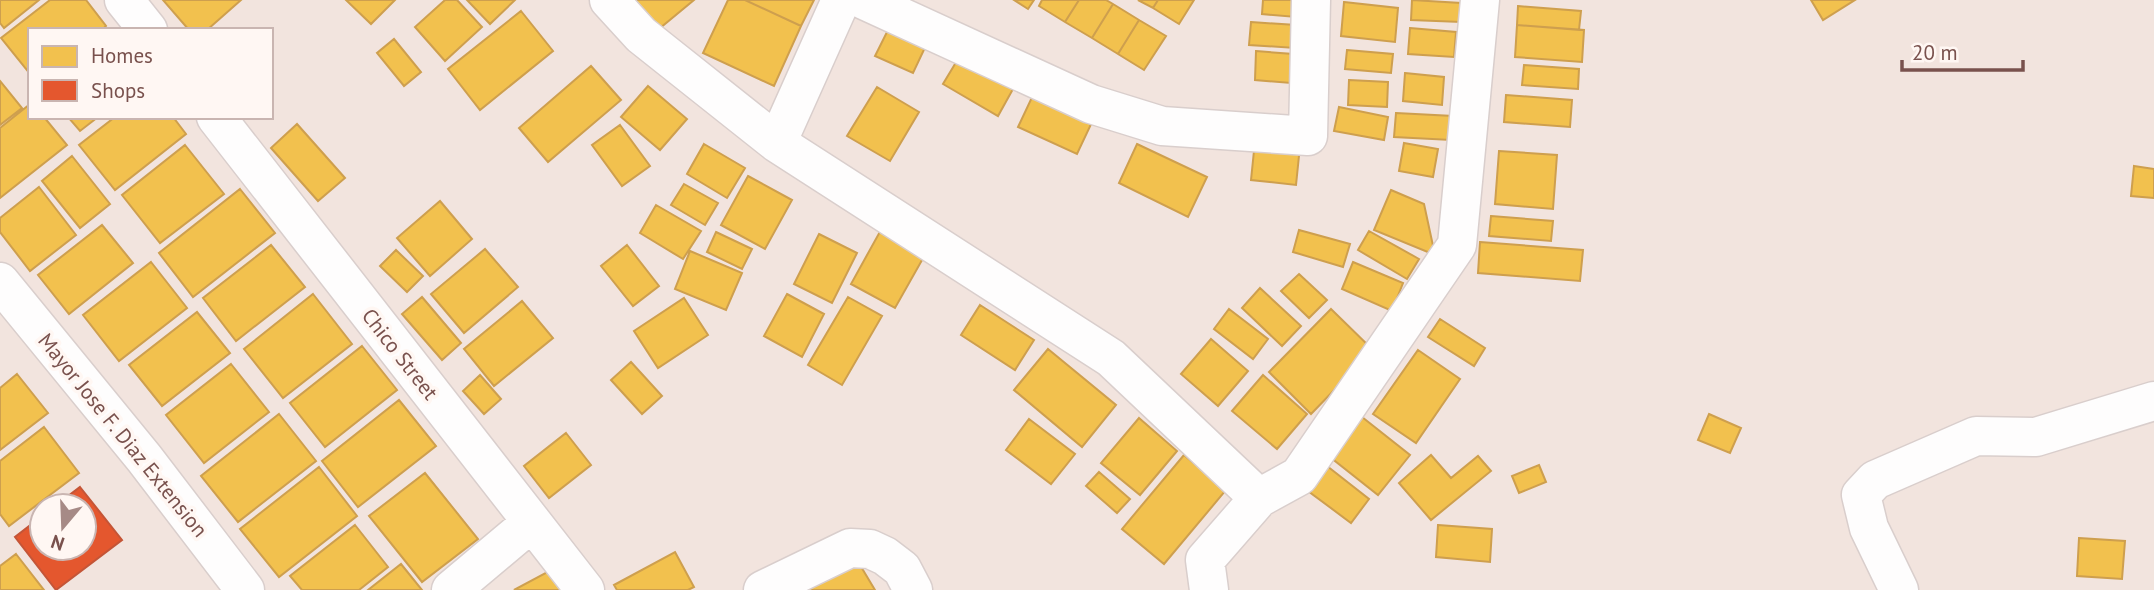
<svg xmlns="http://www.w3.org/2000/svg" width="2154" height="590" viewBox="0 0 2154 590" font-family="'PT Sans',sans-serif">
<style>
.residential{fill:#f2e4de;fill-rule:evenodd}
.homes{fill:#f2c14e;stroke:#ce9f4e;stroke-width:2}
.shops{fill:#e4572e;stroke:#c45537;stroke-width:2}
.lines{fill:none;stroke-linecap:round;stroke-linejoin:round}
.minor-casing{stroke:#d9cecc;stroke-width:41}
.tertiary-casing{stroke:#d9cecc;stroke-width:41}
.minor{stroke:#fefdfd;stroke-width:38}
.tertiary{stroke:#fefdfd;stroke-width:38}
.labels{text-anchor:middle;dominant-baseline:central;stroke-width:7;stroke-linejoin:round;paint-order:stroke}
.street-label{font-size:21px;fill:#79514d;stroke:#fff7f3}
</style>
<rect width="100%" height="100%" fill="#f9f3f0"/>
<path class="residential" d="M 0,0 L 2154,0 L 2154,590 L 0,590 ZM 30,30 L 271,30 L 271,117 L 30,117 ZM 42,506 L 84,506 L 84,548 L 42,548 Z"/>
<path class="homes" d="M 0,0 L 39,0 L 4,28 L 0,23 Z
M 50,0 L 86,0 L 106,26 L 102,30 L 30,30 L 30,74 L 1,38 Z
M 163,0 L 241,0 L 207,30 L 189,30 Z
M 346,0 L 395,0 L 371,24 Z
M 445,0 L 457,0 L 482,27 L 445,61 L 415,27 Z
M 467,0 L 515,0 L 490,24 Z
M 627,0 L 694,0 L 654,33 Z
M 728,0 L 745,0 L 801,26 L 774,86 L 703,53 Z
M 745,0 L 814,0 L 801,26 Z
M 1014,0 L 1034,0 L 1028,9 Z
M 1042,0 L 1079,0 L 1065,22 L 1039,6 Z
M 1079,0 L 1106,0 L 1113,4 L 1092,38 L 1065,22 Z
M 1138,0 L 1158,0 L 1153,8 Z
M 1158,0 L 1194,0 L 1179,24 L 1153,8 Z
M 1263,0 L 1297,0 L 1296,17 L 1262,14 Z
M 1412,0 L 1461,3 L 1461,22 L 1411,20 Z
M 1811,0 L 1855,0 L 1823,20 Z
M 1344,2 L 1398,8 L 1395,42 L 1341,36 Z
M 1113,4 L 1139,20 L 1118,54 L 1092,38 Z
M 1518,6 L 1581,11 L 1579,30 L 1517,25 Z
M 521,11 L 553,51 L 480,110 L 448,69 Z
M 893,20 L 930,37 L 913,73 L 875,56 Z
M 1139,20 L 1166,36 L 1144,70 L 1118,54 Z
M 1251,22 L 1296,25 L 1295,48 L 1249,45 Z
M 1517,25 L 1584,30 L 1582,62 L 1515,57 Z
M 1410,28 L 1456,32 L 1454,57 L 1408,54 Z
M 394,39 L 421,72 L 404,86 L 377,53 Z
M 964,49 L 1018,80 L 998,116 L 943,84 Z
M 1347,50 L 1393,54 L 1391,73 L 1345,69 Z
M 1256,51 L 1293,54 L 1291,83 L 1255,80 Z
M 1524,65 L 1579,69 L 1578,89 L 1522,85 Z
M 591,66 L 621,100 L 548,162 L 519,128 Z
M 1405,73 L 1444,77 L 1442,105 L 1403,101 Z
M 1349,80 L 1388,82 L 1387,107 L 1348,105 Z
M 0,81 L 22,108 L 0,125 Z
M 648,86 L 687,119 L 660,150 L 621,117 Z
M 877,87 L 919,112 L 890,161 L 847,136 Z
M 1034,93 L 1093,120 L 1077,154 L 1018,127 Z
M 1506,95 L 1572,100 L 1570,127 L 1504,122 Z
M 30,104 L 30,117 L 44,117 L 67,145 L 0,198 L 0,128 Z
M 1339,107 L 1388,117 L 1384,140 L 1334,131 Z
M 1396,113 L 1453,116 L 1451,140 L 1394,137 Z
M 68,117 L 98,117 L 80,131 Z
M 115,117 L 173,117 L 186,134 L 115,190 L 79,145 Z
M 297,124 L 345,178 L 318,201 L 271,148 Z
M 620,125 L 650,166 L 622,186 L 592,145 Z
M 1255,141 L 1300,146 L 1296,185 L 1251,180 Z
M 1404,143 L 1438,149 L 1433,177 L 1399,171 Z
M 704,144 L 745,168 L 727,198 L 687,174 Z
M 1137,144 L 1207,177 L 1188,217 L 1119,183 Z
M 185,145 L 224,194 L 160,243 L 122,195 Z
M 1499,151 L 1557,155 L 1553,209 L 1495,204 Z
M 72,156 L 110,204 L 80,228 L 42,181 Z
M 2134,166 L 2154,169 L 2154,198 L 2131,196 Z
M 748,176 L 792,200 L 765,249 L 721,225 Z
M 684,184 L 718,203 L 705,225 L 671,205 Z
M 39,187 L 76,235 L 30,271 L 0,232 L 0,218 Z
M 240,189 L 275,233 L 193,297 L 159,253 Z
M 1391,190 L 1424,204 L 1435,255 L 1374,230 Z
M 440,201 L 472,239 L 430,276 L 397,238 Z
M 656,205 L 701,231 L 683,259 L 640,233 Z
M 1491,216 L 1553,221 L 1551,241 L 1489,236 Z
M 102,225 L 133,263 L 69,314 L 38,275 Z
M 882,228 L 926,253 L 895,308 L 851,284 Z
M 1299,230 L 1350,244 L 1343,267 L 1293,252 Z
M 1369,231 L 1419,259 L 1407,279 L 1358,250 Z
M 716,232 L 752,249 L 742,269 L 707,252 Z
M 819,234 L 857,253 L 832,303 L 794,284 Z
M 1480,242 L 1583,250 L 1580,281 L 1478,273 Z
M 271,245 L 305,287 L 236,341 L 203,298 Z
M 627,245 L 659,286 L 633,306 L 601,266 Z
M 485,249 L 518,287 L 464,333 L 431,294 Z
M 396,250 L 423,276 L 407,292 L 380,266 Z
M 690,251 L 742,273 L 726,310 L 675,289 Z
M 151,262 L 187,308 L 119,361 L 83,315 Z
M 1353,262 L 1403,283 L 1392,311 L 1342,289 Z
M 1299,274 L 1327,300 L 1309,318 L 1281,291 Z
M 1260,288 L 1301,326 L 1282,346 L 1242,308 Z
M 313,294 L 352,344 L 283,398 L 244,349 Z
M 787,294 L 824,314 L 802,357 L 764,336 Z
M 422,297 L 461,343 L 442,360 L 402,314 Z
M 848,297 L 882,316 L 842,385 L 808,365 Z
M 684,298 L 708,335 L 658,368 L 634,331 Z
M 522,301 L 553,338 L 494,386 L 464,349 Z
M 980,305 L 1034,340 L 1015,370 L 961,335 Z
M 1229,309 L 1268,339 L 1253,359 L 1214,329 Z
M 1331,309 L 1373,350 L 1311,414 L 1269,372 Z
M 197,312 L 230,353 L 162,406 L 129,365 Z
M 1440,319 L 1485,348 L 1474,366 L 1428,337 Z
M 1211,339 L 1248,371 L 1218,406 L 1181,374 Z
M 362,346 L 397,390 L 325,447 L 290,403 Z
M 1048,349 L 1116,405 L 1082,447 L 1014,390 Z
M 1418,350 L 1460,379 L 1416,443 L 1373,414 Z
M 631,362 L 662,396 L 642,414 L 611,380 Z
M 231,364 L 269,412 L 204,463 L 166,415 Z
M 17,374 L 48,413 L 0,450 L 0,388 Z
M 480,375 L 501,399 L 484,414 L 463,391 Z
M 1263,375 L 1307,414 L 1277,449 L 1232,411 Z
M 399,400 L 436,446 L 358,507 L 322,461 Z
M 279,414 L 316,461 L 238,522 L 201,476 Z
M 1709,414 L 1741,428 L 1730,453 L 1698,440 Z
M 1362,417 L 1410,455 L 1378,495 L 1330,457 Z
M 1139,418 L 1177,451 L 1140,495 L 1101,463 Z
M 1029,419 L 1075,454 L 1051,484 L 1006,450 Z
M 44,427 L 79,473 L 9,526 L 0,514 L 0,461 Z
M 566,433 L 591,465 L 549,498 L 524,466 Z
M 1184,455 L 1226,490 L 1164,564 L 1122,529 Z
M 1431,455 L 1451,478 L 1478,456 L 1491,471 L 1431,520 L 1399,483 Z
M 1539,465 L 1546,482 L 1519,493 L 1512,476 Z
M 1327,466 L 1369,499 L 1351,523 L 1308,491 Z
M 319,467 L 357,516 L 279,577 L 240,529 Z
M 1099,472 L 1130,499 L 1117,513 L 1086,486 Z
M 425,473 L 478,539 L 422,582 L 369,516 Z
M 355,525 L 388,567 L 359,590 L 302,590 L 290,576 Z
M 1438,525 L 1492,529 L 1490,562 L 1436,557 Z
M 2079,538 L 2125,541 L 2122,579 L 2077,576 Z
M 675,552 L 694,587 L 688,590 L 617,590 L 614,585 Z
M 16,554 L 44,590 L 0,590 L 0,566 Z
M 857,560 L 875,590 L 805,590 Z
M 401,564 L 422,590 L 368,590 Z
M 553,569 L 565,590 L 514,590 Z"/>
<path class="shops" d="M 80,487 L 122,540 L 56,590 L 15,537 L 42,516 L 42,548 L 84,548 L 84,506 L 55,506 Z"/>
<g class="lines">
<g class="minor-casing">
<path id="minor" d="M 124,0 L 148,30
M 609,0 L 641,35 L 777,143 L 1111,358 L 1259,498 L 1299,476 L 1457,245 L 1480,0
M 864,0 L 1091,104 L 1162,126 L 1308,136 L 1311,0
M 216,117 L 585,590
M 777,143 L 841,0
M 451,590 L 532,522
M 763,590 L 850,548 L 870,549 L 885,556 L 902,569 L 913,590
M 1209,590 L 1205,560 L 1259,498
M 1899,590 L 1869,528 L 1861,495 L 1875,480 L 1976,436 L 2036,437 L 2154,401"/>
</g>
<g class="tertiary-casing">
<path id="tertiary" d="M 0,282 L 144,458 L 245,590"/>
</g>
<use href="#minor" class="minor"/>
<use href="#tertiary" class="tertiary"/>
</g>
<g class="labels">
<g class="street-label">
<text transform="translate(400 354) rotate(52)">Chico Street</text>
<text transform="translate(123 435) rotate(51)">Mayor Jose F. Diaz Extension</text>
</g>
</g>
<rect x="28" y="28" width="245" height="91" fill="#fff7f3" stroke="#c9b5b1" stroke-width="2"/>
<rect x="42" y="46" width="35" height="21" fill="#f2c14e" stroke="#c9b5b1" stroke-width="2"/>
<text x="91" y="63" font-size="21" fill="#79514d">Homes</text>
<rect x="42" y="80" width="35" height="21" fill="#e4572e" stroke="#c9b5b1" stroke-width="2"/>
<text x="91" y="98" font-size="21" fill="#79514d">Shops</text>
<g transform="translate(63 527) rotate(199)"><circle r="33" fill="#fff7f3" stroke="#c9b5b1" stroke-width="2"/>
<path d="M0-5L12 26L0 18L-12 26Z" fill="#a68a86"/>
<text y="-10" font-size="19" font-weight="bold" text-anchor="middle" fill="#79514d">N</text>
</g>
<path d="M1902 60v10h121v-10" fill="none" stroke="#79514d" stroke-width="3.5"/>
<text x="1912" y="60" font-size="21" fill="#79514d" stroke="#fff7f3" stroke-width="5" paint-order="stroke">20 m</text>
</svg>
